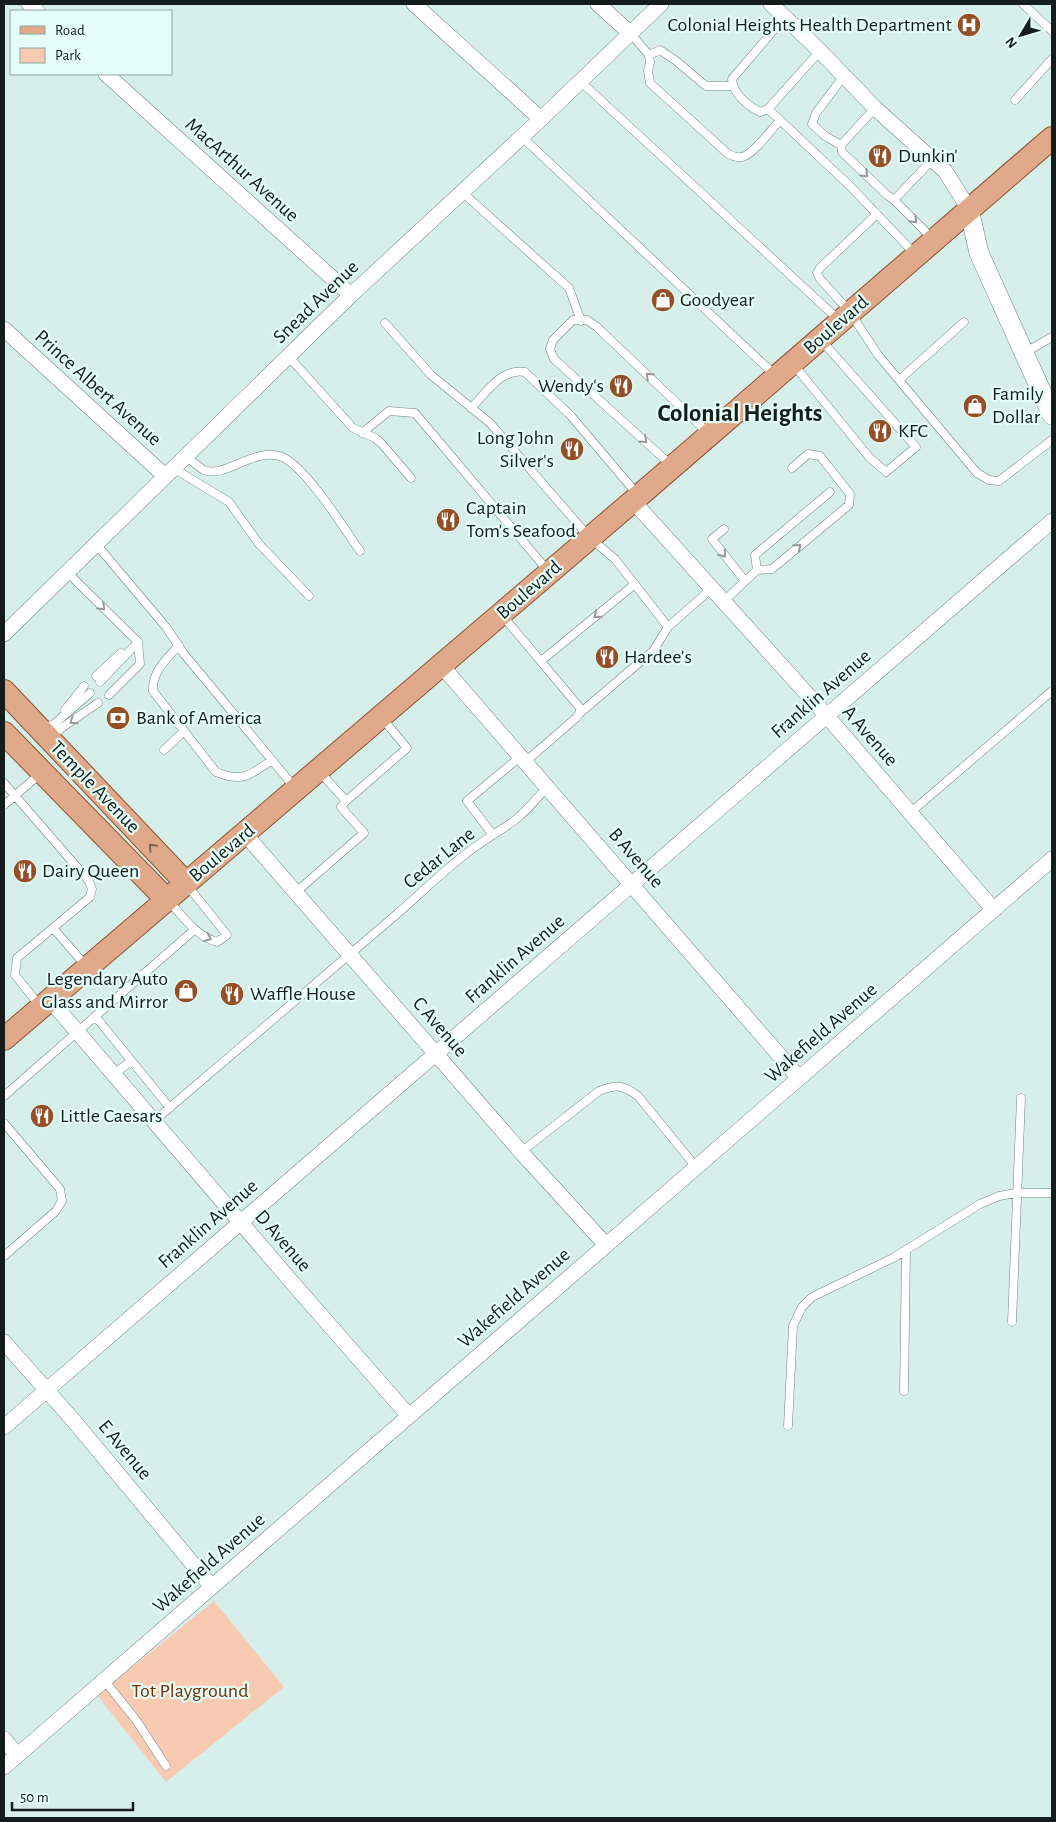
<svg xmlns="http://www.w3.org/2000/svg" width="1056" height="1822" viewBox="0 0 1056 1822" font-family="'Alegreya Sans',sans-serif">
<style>
.green{fill:#f8cab2}
.lines{fill:none;stroke-linecap:round;stroke-linejoin:round}
.service-casing{stroke:#6f8580;stroke-width:9}
.minor-casing{stroke:#6f8580;stroke-width:16}
.tertiary-casing{stroke:#6f8580;stroke-width:20}
.primary-casing{stroke:#8b532f;stroke-width:24}
.service{stroke:#fff;stroke-width:8}
.minor{stroke:#fff;stroke-width:15}
.tertiary{stroke:#fff;stroke-width:19}
.primary{stroke:#e0a989;stroke-width:22}
.oneway{stroke:#959998}
.oneway2{stroke:#7a6352}
.labels{text-anchor:middle;dominant-baseline:central;stroke-width:4.5;stroke-linejoin:round;paint-order:stroke}
.poi-label{font-size:20px;fill:#141d1b;stroke:#e4fdf7;text-anchor:start}
.street-label{font-size:20px;fill:#141d1b;stroke:#e4fdf7}
.park-label{font-size:20px;fill:#703104;stroke:#e4fdf7}
.district-label{font-size:25px;font-weight:bold;fill:#141d1b;stroke:#e4fdf7}
</style>
<rect width="100%" height="100%" fill="#d7efea"/>
<path class="green" d="M 214,1601 L 284,1687 L 166,1782 L 97,1695 Z"/>
<g class="lines">
<g class="service-casing">
<path id="service" d="M 1023,4 L 1052,31
M 631,34 L 649,55 L 650,63 L 648,71 L 650,83 L 727,153 C 732,156 736,158 742,157 C 753,155 772,129 780,120 L 768,109 L 820,51
M 649,55 L 660,50 L 675,60 L 706,86 L 733,86
M 580,81 L 839,320
M 1015,100 L 1052,59
M 768,109 L 760,112 C 748,106 733,94 732,79 L 785,17
M 780,120 L 850,186 L 915,254
M 522,137 L 775,375
M 841,145 L 842,152 L 887,195 L 894,200 L 933,239
M 841,145 L 825,136 L 812,124 L 816,113 L 844,76
M 841,145 L 875,108
M 462,192 L 569,288 L 581,321
M 894,200 L 933,159
M 877,214 L 820,268 L 817,273 L 820,279 L 850,312 L 878,355 L 977,473 L 989,480 L 999,481 L 1052,440
M 385,323 L 431,375 L 490,423 L 590,538 L 615,559 L 668,627
M 1024,353 L 1052,337
M 289,357 L 353,428 L 375,438 L 382,444 L 411,478
M 794,365 L 869,457 L 886,472 L 916,447 L 821,340
M 899,380 L 964,322
M 471,408 C 487,392 501,368 525,372 L 571,416 L 637,494
M 362,433 L 389,411 L 415,413 L 548,571
M 186,456 C 191,460 198,467 204,470 C 224,479 256,446 282,457 C 306,467 343,527 360,551
M 671,465 L 554,359 L 550,349 L 553,340 L 573,320 L 587,320 L 597,327 L 708,433
M 173,468 L 229,502 L 259,544 L 309,596
M 724,529 L 712,539 L 745,581
M 96,544 L 166,627 L 184,654 L 214,690 L 295,788
M 757,570 L 755,555 L 830,492
M 67,572 L 138,642 L 140,664 L 109,695
M 723,602 L 757,570 L 772,569 L 849,505 L 850,494 L 820,456 L 808,454 L 792,468
M 502,615 L 580,708 L 580,713 L 576,718 L 525,762
M 179,645 C 167,659 152,671 153,691 L 216,772 C 243,783 250,775 272,760
M 541,661 L 635,584
M 96,676 L 121,653
M 100,682 L 138,642
M 65,710 L 84,686
M 580,713 L 653,651 L 668,627 L 711,589
M 44,728 L 54,724 L 90,693
M 51,737 L 60,729 L 98,703
M 164,750 L 184,731
M 319,771 L 346,801 L 407,748 L 382,718
M 4,783 L 89,881 L 92,889 L 90,897 L 17,958 L 15,975 L 40,1006
M 4,805 L 40,774
M 911,812 L 1052,691
M 493,835 L 467,801 L 521,756
M 296,892 L 364,833 L 341,807 L 346,801
M 169,901 C 183,917 196,936 217,942 L 227,935 L 187,885
M 53,928 L 86,966
M 95,1016 L 170,1108
M 114,1074 L 131,1061
M 4,1096 L 194,930
M 154,1121 L 397,914 C 420,894 442,872 467,853 C 482,841 499,832 515,820 C 527,811 537,798 547,787
M 4,1123 L 60,1189 L 62,1201 L 56,1211 L 4,1256
M 521,1152 L 599,1091 C 617,1084 623,1085 638,1096 L 696,1167
M 1012,1322 L 1021,1098
M 904,1391 L 906,1250
M 788,1426 L 793,1326 L 802,1307 L 812,1297 L 893,1258 L 980,1204 L 999,1196 L 1016,1193 L 1052,1193
M 104,1680 L 136,1720 L 166,1766"/>
</g>
<g class="minor-casing">
<path id="minor" d="M 29,4 L 37,11
M 414,4 L 541,119
M 598,4 L 631,34
M 771,4 L 820,51 L 875,108 L 945,171 L 969,209
M 106,74 L 351,295
M 4,329 L 165,476
M 633,501 L 826,715 L 994,910
M 4,634 L 351,295 L 541,119 L 661,4
M 441,665 L 799,1078
M 245,834 L 521,1152 L 606,1245
M 50,1000 L 290,1280 L 409,1416
M 4,1342 L 73,1420 L 212,1587
M 4,1427 L 1052,521
M 4,1739 L 17,1755
M 4,1767 L 1052,859"/>
</g>
<g class="tertiary-casing">
<path id="tertiary" d="M 969,209 L 979,253 L 1052,415"/>
</g>
<g class="primary-casing">
<path id="primary" d="M 4,691 L 186,883
M 4,733 L 167,900
M 4,1039 L 633,501 L 1052,138"/>
</g>
<use href="#service" class="service"/>
<use href="#minor" class="minor"/>
<use href="#tertiary" class="tertiary"/>
<use href="#primary" class="primary"/>
</g>
<defs><path id="oneway-chevron" d="M-2-3.5L2.5 0L-2 3.5" fill="none" stroke-width="1.6" stroke-linecap="round" stroke-linejoin="round" transform="scale(1.25)"/></defs>
<g class="oneway">
<use href="#oneway-chevron" transform="translate(865 174) rotate(44)"/>
<use href="#oneway-chevron" transform="translate(914 220) rotate(45)"/>
<use href="#oneway-chevron" transform="translate(649 376) rotate(-136)"/>
<use href="#oneway-chevron" transform="translate(644 440) rotate(42)"/>
<use href="#oneway-chevron" transform="translate(798 547) rotate(-39)"/>
<use href="#oneway-chevron" transform="translate(723 554) rotate(52)"/>
<use href="#oneway-chevron" transform="translate(102 607) rotate(45)"/>
<use href="#oneway-chevron" transform="translate(597 615) rotate(141)"/>
<use href="#oneway-chevron" transform="translate(73 721) rotate(146)"/>
<use href="#oneway-chevron" transform="translate(208 938) rotate(25)"/>
</g>
<use class="oneway2" href="#oneway-chevron" transform="translate(152 847) rotate(-133)"/>
<defs>
<g id="hospital-disc" transform="scale(1.25)"><circle r="9.5" fill="#954f26" stroke="#e4fdf7"/><path d="M-5-5h3v3.5h4V-5h3V5h-3V1.5h-4V5h-3Z" fill="#fff"/></g>
<g id="restaurant-disc" transform="scale(1.25)"><circle r="9.5" fill="#954f26" stroke="#e4fdf7"/><path d="M-5-6h1v4h1v-4h1v4h1v-4h1v5L-1.5 .5V6h-2V.5L-5-1ZM5-6V6H3V1.5H1.5Q1.5-4 5-6Z" fill="#fff"/></g>
<g id="shop-disc" transform="scale(1.25)"><circle r="9.5" fill="#954f26" stroke="#e4fdf7"/><path d="M-5-2.5h2.3a2.7 3.5 0 0 1 5.4 0H5L5.5 6h-11ZM-1.5-2.5h3a1.5 2.3 0 0 0-3 0Z" fill="#fff"/></g>
<g id="bank-disc" transform="scale(1.25)"><circle r="9.5" fill="#954f26" stroke="#e4fdf7"/><path d="M-6-4H6V4H-6ZM0-2.3a2.3 2.3 0 1 0 0 4.6a2.3 2.3 0 1 0 0-4.6Z" fill="#fff"/></g>
</defs>
<g fill-rule="evenodd">
<use href="#hospital-disc" x="969" y="25"/>
<use href="#restaurant-disc" x="880" y="156"/>
<use href="#shop-disc" x="663" y="300"/>
<use href="#restaurant-disc" x="621" y="386"/>
<use href="#shop-disc" x="975" y="406"/>
<use href="#restaurant-disc" x="880" y="431"/>
<use href="#restaurant-disc" x="572" y="449"/>
<use href="#restaurant-disc" x="448" y="520"/>
<use href="#restaurant-disc" x="607" y="657"/>
<use href="#bank-disc" x="118" y="718"/>
<use href="#restaurant-disc" x="25" y="871"/>
<use href="#shop-disc" x="186" y="991"/>
<use href="#restaurant-disc" x="232" y="994"/>
<use href="#restaurant-disc" x="42" y="1116"/>
</g>
<g class="labels">
<g class="poi-label">
<text x="952" y="25" text-anchor="end">Colonial Heights Health Department</text>
<text x="898" y="156">Dunkin'</text>
<text x="680" y="300">Goodyear</text>
<text x="604" y="386" text-anchor="end">Wendy's</text>
<text x="992" y="394">Family<tspan x="992" dy="23">Dollar</tspan></text>
<text x="898" y="431">KFC</text>
<text x="554" y="438" text-anchor="end">Long John<tspan x="554" dy="23">Silver's</tspan></text>
<text x="466" y="508">Captain<tspan x="466" dy="23">Tom's Seafood</tspan></text>
<text x="624" y="657">Hardee's</text>
<text x="136" y="718">Bank of America</text>
<text x="42" y="871">Dairy Queen</text>
<text x="168" y="979" text-anchor="end">Legendary Auto<tspan x="168" dy="23">Glass and Mirror</tspan></text>
<text x="250" y="994">Waffle House</text>
<text x="60" y="1116">Little Caesars</text>
</g>
<g class="street-label">
<text transform="translate(242 170) rotate(42)">MacArthur Avenue</text>
<text transform="translate(316 302) rotate(-44)">Snead Avenue</text>
<text transform="translate(836 325) rotate(-41)">Boulevard</text>
<text transform="translate(98 388) rotate(42)">Prince Albert Avenue</text>
<text transform="translate(529 590) rotate(-41)">Boulevard</text>
<text transform="translate(821 694) rotate(-41)">Franklin Avenue</text>
<text transform="translate(870 736) rotate(49)">A Avenue</text>
<text transform="translate(95 787) rotate(46)">Temple Avenue</text>
<text transform="translate(222 853) rotate(-40)">Boulevard</text>
<text transform="translate(439 858) rotate(-39)">Cedar Lane</text>
<text transform="translate(636 858) rotate(49)">B Avenue</text>
<text transform="translate(515 959) rotate(-41)">Franklin Avenue</text>
<text transform="translate(440 1027) rotate(49)">C Avenue</text>
<text transform="translate(821 1033) rotate(-41)">Wakefield Avenue</text>
<text transform="translate(208 1224) rotate(-41)">Franklin Avenue</text>
<text transform="translate(283 1241) rotate(49)">D Avenue</text>
<text transform="translate(514 1298) rotate(-41)">Wakefield Avenue</text>
<text transform="translate(125 1450) rotate(50)">E Avenue</text>
<text transform="translate(209 1563) rotate(-41)">Wakefield Avenue</text>
</g>
<g class="park-label">
<text x="190" y="1691">Tot Playground</text>
</g>
<g class="district-label">
<text x="740" y="413">Colonial Heights</text>
</g>
</g>
<rect width="1056" height="1822" fill="none" stroke="#141d1b" stroke-width="10"/>
<rect x="10" y="10" width="162" height="65" fill="#e4fdf7" stroke="#91a39f"/>
<rect x="20" y="26" width="25" height="8" fill="#e0a989" stroke="#91a39f"/>
<text x="55" y="35" font-size="15" fill="#141d1b">Road</text>
<rect x="20" y="48" width="25" height="15" fill="#f8cab2" stroke="#91a39f"/>
<text x="55" y="60" font-size="15" fill="#141d1b">Park</text>
<g transform="translate(1021 35) rotate(232)" stroke="#e4fdf7" stroke-width="4" paint-order="stroke">
<path d="M0-4L9 19L0 12L-9 19Z" fill="#141d1b"/>
<text y="-8" font-size="14" font-weight="bold" text-anchor="middle" fill="#141d1b">N</text>
</g>
<path d="M12 1802v8h121v-8" fill="none" stroke="#141d1b" stroke-width="2.5"/>
<text x="20" y="1802" font-size="15" fill="#141d1b" stroke="#e4fdf7" stroke-width="4" paint-order="stroke">50 m</text>
</svg>
